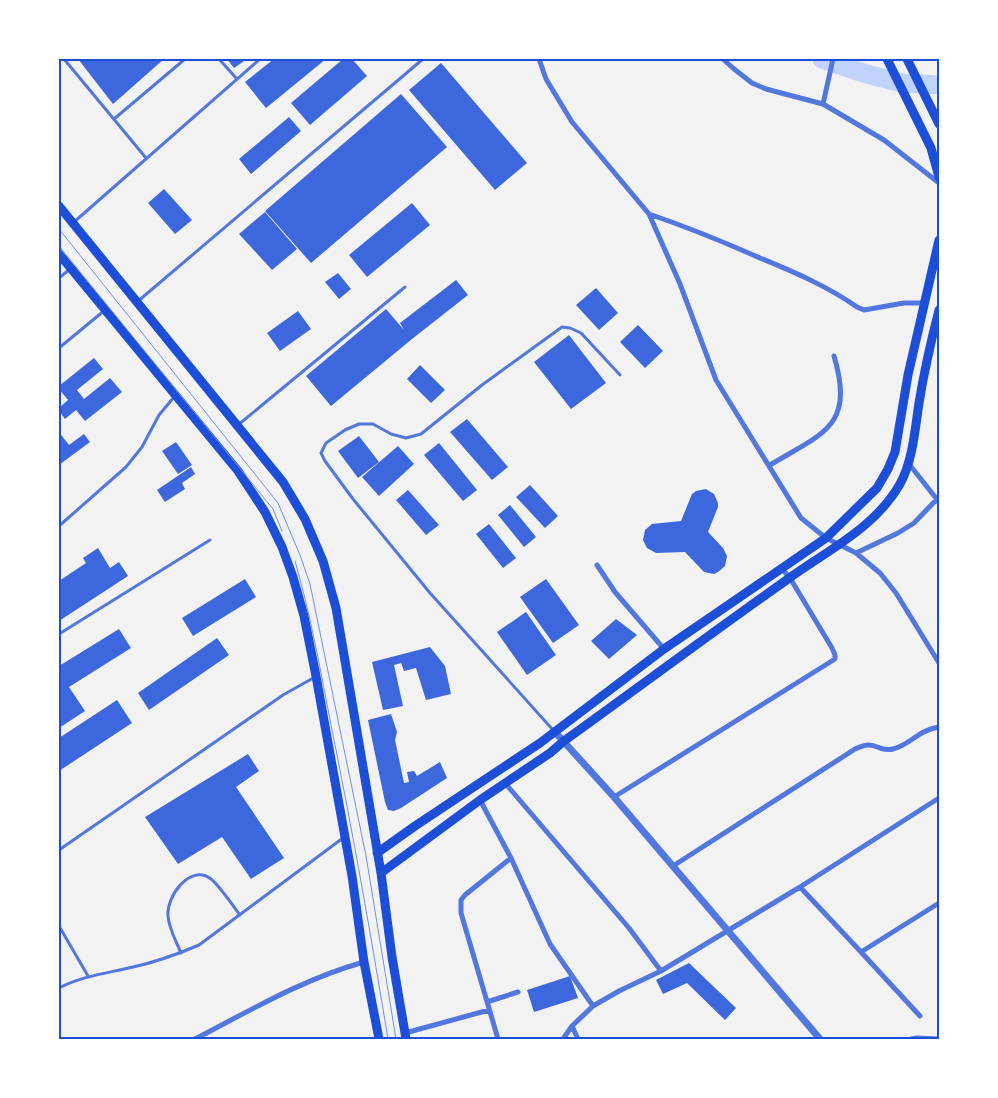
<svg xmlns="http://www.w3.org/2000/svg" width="998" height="1098" viewBox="0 0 998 1098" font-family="'Alegreya Sans',sans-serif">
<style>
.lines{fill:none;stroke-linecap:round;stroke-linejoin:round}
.river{stroke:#bfd3fe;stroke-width:19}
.building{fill:#3d67dc}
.service{stroke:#5277de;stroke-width:3}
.minor{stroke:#5277de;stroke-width:5}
.tertiary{stroke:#5277de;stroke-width:7}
.primary{stroke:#1d4ed8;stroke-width:9}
.tram{stroke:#7290e2;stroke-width:1}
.neatline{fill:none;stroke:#1d4ed8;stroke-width:2}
</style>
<rect width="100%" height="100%" fill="#f2f2f2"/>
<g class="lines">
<path class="river" d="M 822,59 L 863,73 L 902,83 L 939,85"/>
</g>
<path class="building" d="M 78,59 L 164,59 L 113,104 Z
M 227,59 L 247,59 L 234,68 Z
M 274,59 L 326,59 L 266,108 L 245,82 Z
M 343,59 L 352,59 L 367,76 L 310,125 L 291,103 Z
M 441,63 L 527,163 L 495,190 L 409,90 Z
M 401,94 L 447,147 L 311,263 L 265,211 Z
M 289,117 L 301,131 L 251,174 L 239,159 Z
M 164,189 L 192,220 L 175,234 L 148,203 Z
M 412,203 L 430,225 L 367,277 L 349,255 Z
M 265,212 L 297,249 L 272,270 L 239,234 Z
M 338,273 L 351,289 L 339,299 L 325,282 Z
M 456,280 L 468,295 L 412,339 L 331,406 L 306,376 L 386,309 L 404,330 L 400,323 Z
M 596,288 L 618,313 L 599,330 L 576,305 Z
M 298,311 L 311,329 L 280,351 L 267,333 Z
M 638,325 L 663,351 L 645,368 L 620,342 Z
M 569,335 L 606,383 L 571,409 L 534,362 Z
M 94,358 L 103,369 L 77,390 L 84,399 L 110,378 L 122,392 L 85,421 L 76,410 L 65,419 L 59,411 L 59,408 L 68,400 L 59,389 L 59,386 Z
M 420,365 L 445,390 L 431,403 L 407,379 Z
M 467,419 L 508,467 L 492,480 L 450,432 Z
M 59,432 L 69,445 L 84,434 L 90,442 L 59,465 Z
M 359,436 L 379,462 L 358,478 L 338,451 Z
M 176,442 L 192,465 L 178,474 L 162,451 Z
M 439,443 L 477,490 L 463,501 L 424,455 Z
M 398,446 L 414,464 L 379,496 L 362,477 Z
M 191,467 L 195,474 L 182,483 L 185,489 L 165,502 L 157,490 Z
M 530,485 L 558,516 L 545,528 L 516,497 Z
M 706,489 L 714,494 L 718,503 L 718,507 L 708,532 L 723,548 L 727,556 L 725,566 L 718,572 L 714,574 L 704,572 L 685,552 L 656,553 L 647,548 L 643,540 L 645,530 L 652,524 L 681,521 L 692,494 L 696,491 Z
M 408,490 L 439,525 L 426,535 L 396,500 Z
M 510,505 L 536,537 L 524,547 L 498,515 Z
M 489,524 L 516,558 L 503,568 L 476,534 Z
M 98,548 L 110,568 L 119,562 L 128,576 L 59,621 L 59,581 L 86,563 L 83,558 Z
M 245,579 L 256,597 L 193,636 L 182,618 Z
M 546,579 L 579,625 L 553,643 L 520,597 Z
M 526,612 L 556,655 L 527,675 L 497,632 Z
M 616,619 L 637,635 L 609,659 L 591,641 Z
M 119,629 L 131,648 L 69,687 L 85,711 L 59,728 L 59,666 Z
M 217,638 L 229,655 L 149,710 L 138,693 Z
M 430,647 L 445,666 L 451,694 L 426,700 L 416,668 L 404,671 L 401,663 L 394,665 L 403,706 L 383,710 L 372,662 Z
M 117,700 L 132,723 L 59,771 L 59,738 Z
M 391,714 L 397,732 L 395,740 L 404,783 L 409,782 L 407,772 L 414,771 L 417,776 L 440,762 L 447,778 L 401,808 L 394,811 L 388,810 L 385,802 L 368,720 Z
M 248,754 L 259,771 L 236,787 L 284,858 L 251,879 L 222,837 L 178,864 L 145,817 Z
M 689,963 L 736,1008 L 725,1020 L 687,983 L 663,994 L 656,980 Z
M 570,976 L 578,998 L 534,1012 L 527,990 Z"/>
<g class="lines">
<path class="service" d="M 64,59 L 146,158
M 219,59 L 237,79
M 114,119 L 185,59
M 74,222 L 260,59
M 59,278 L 70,269
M 137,302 L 423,59
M 59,348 L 105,310
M 238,425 L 405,287
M 59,526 L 126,467 L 142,447 L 159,415 L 174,397
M 59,634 L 210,540
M 553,730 L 430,593 L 353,499 L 325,461 L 321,453 L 326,443 L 345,430 L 359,424 L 373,424 L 391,434 L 406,438 L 421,434 L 482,385 L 562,327 L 570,328 L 581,333 L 620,375
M 59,850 L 283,695 L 315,677
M 59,926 L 88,976
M 181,953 C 176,941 169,929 168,916 C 166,897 190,863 211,879 C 218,884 234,907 240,915
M 59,988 C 82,976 108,973 133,967 C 156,962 178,954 199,945 L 343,838
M 907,1039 L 916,1037 L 939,1038"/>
<path class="minor" d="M 539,59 L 546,79 L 572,122 L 649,214
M 723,59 L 734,69 L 752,83 L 766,89 L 823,104 L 884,140 L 939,183
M 823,104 L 833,59
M 924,303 L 904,303 L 864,310 L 857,307 C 827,286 794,272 760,258 C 724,242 687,227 649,214 L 680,284 L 716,380 L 801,518 L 826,538 L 856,553 L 880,573 L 896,593 L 939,663
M 909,464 L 939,502
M 770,465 C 823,433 855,427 834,356
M 856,553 L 898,533 L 914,523 L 939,497
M 597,565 L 615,592 L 664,649
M 505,783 L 629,928 L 661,971
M 614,797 L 835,659 L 835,655 L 832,648 L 790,578 L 782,569
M 480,800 L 511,858 L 550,944 L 593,1006
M 673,866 L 855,749 C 877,738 876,753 893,749 C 910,745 918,730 939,727
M 800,887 L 939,798
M 861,952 L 920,1016
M 487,1002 L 518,992
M 572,1026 L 578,1039
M 405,1033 L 489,1010
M 195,1039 C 251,1010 303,979 364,962
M 498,1039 L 461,913 L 461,900 L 465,895 L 511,858
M 563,1039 L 572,1026 L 593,1006 L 619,991 L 661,971 L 800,887 L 861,952 L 939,903"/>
<path class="tertiary" d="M 555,732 L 614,797 L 820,1039"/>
<path class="primary" d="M 887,59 L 931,148 L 939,177
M 907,59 L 939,124
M 59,206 L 283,482 L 305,519 L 323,561 L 336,608 L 381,873 L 392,957 L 406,1039
M 59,254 L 238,471 L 265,512 L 282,547 L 293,577 L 304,616 L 316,676 L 352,876 L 364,962 L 379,1039
M 377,853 L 415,826 L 540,743 L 664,649 L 826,538 L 877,488 L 888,469 L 895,452 L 908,375 L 939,240
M 381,873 L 480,800 L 550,753 L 564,741 C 639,687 713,632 788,579 C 828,550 875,528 900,484 C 913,460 915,429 919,403 C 924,372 931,341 939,310"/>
<path class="tram" d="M 59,229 L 278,503 L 300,555 L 310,584 L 366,856 L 396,1039
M 59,246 L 273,509 L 282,531
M 295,561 C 311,616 321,674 332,730 C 353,833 371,936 388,1039"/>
</g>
<rect width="998" height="1098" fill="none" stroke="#ffffff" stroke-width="120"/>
<rect x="60" y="60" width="878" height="978" class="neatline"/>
</svg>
